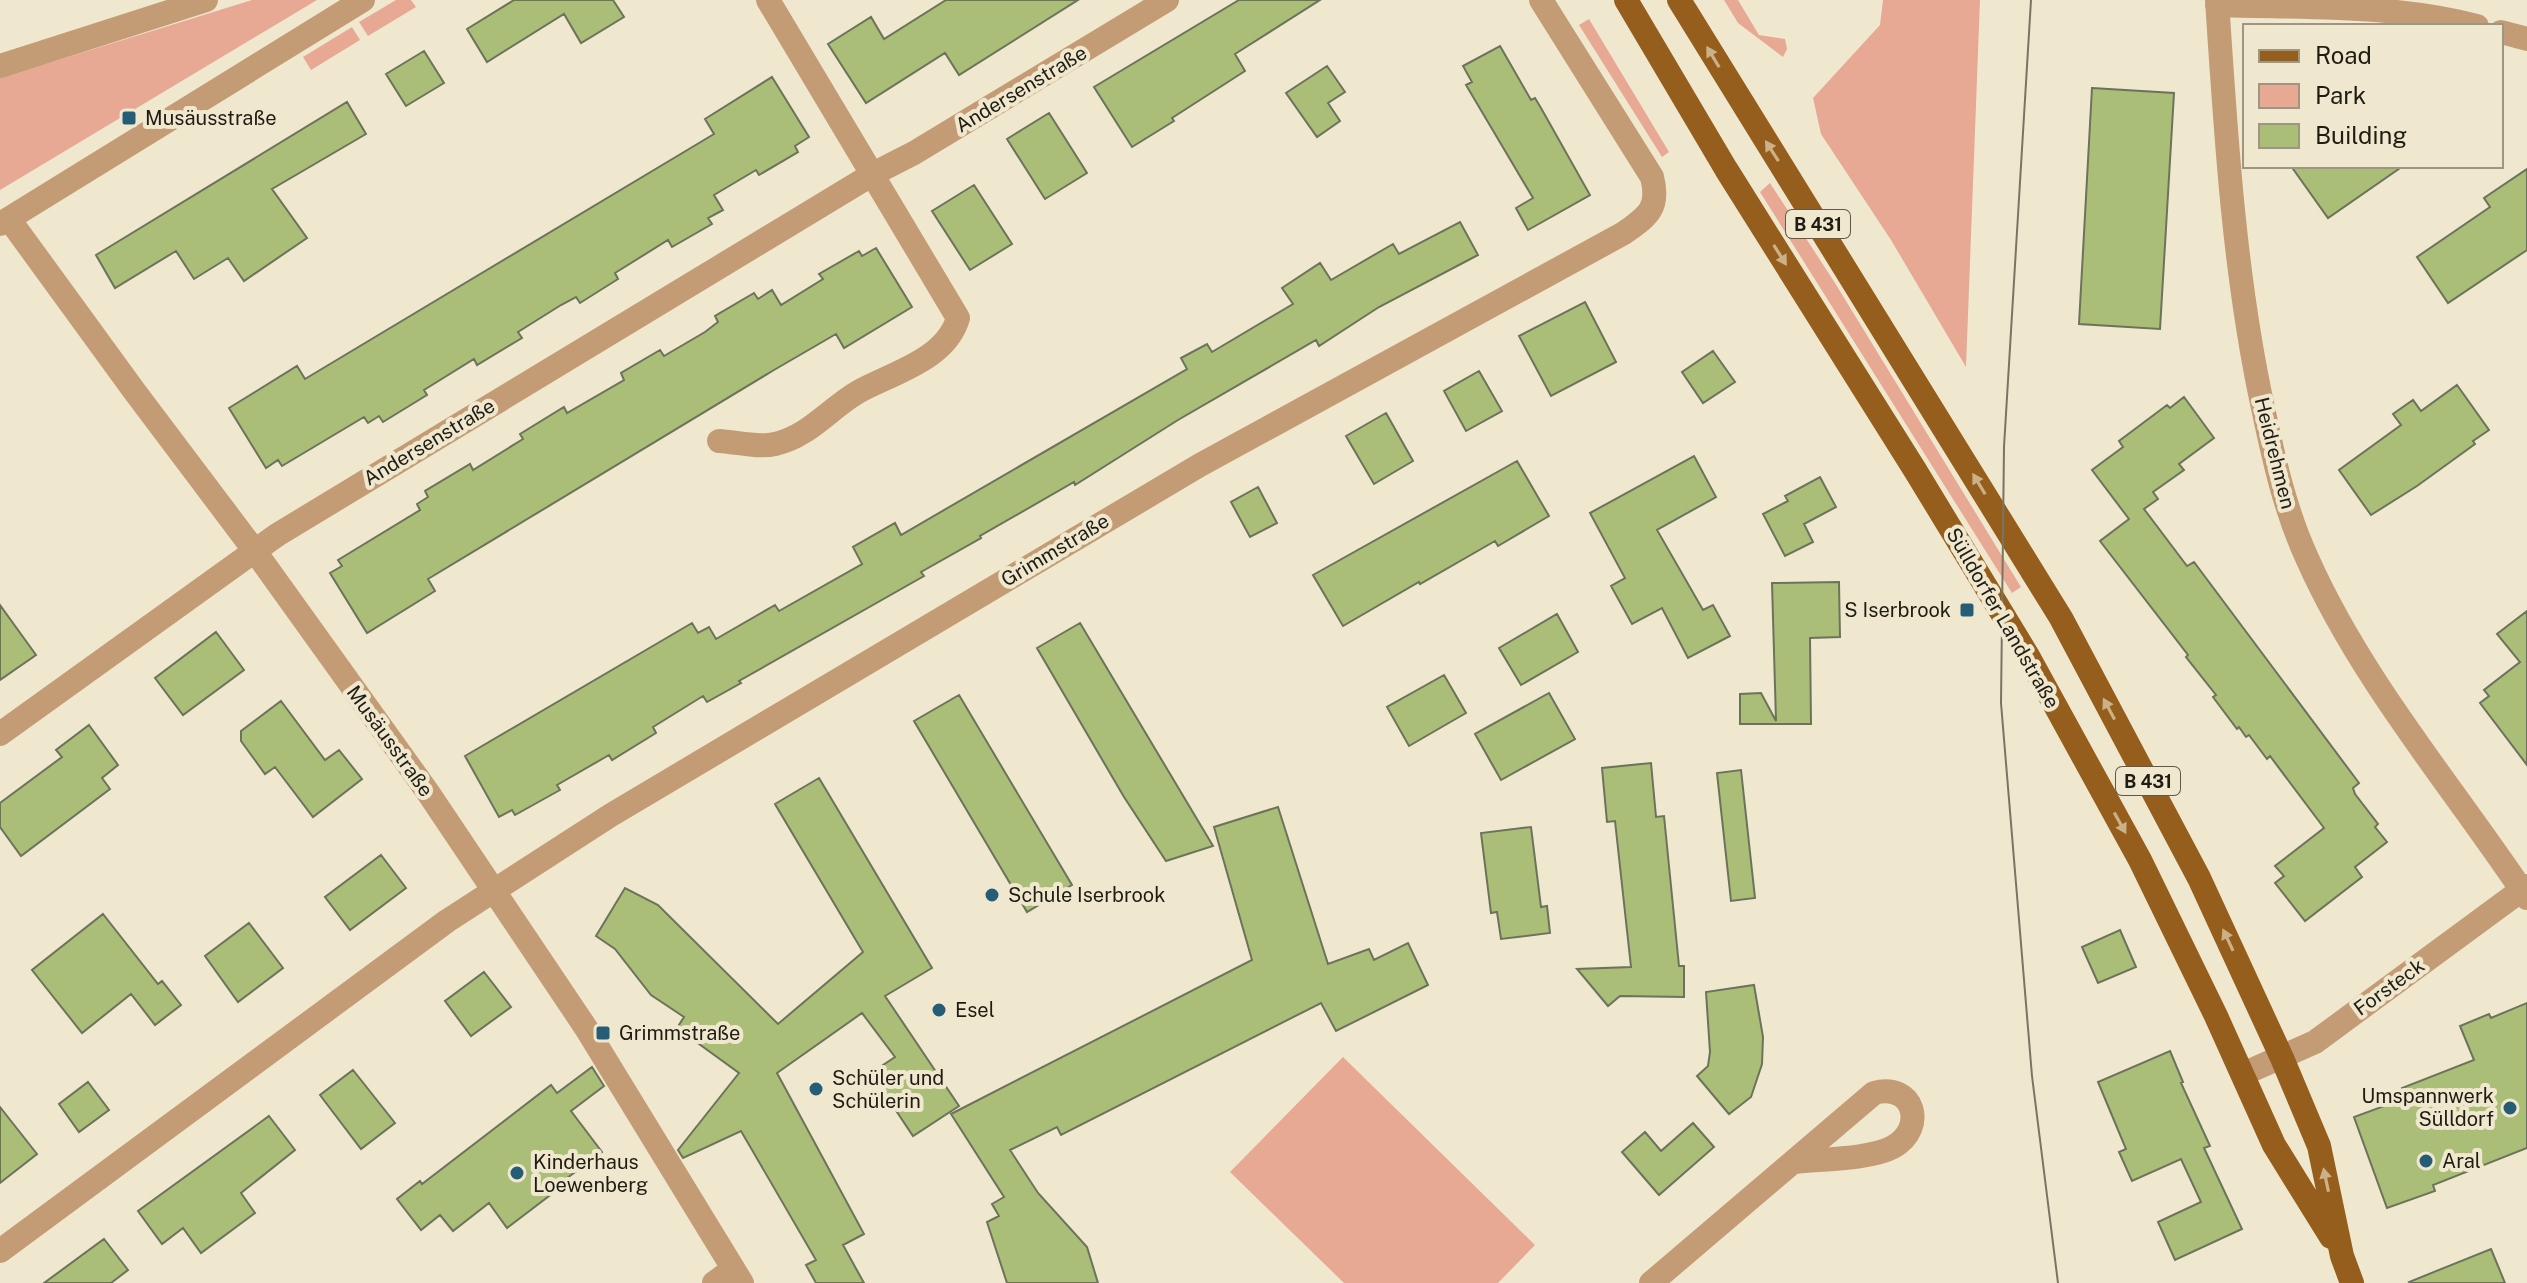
<svg xmlns="http://www.w3.org/2000/svg" width="2527" height="1283" viewBox="0 0 2527 1283" font-family="'Public Sans',sans-serif">
<style>
.green{fill:#e7a894}
.building{fill:#abbe78;stroke:#6c735c;stroke-width:2}
.lines{fill:none;stroke-linecap:round;stroke-linejoin:round}
.minor{stroke:#c39c76;stroke-width:24}
.primary{stroke:#965e1d;stroke-width:24}
.tram{stroke:#797464;stroke-width:2}
.oneway{fill:#ccb187}
.poi-dot{fill:#255d77;stroke:#f0e8ce;stroke-width:3}
.labels{text-anchor:middle;dominant-baseline:central;stroke-width:8;stroke-linejoin:round;paint-order:stroke}
.shield{fill:#f0e8ce;stroke:#5e594b;stroke-width:2}
.shield-label{font-size:18px;font-weight:bold;fill:#1f1c13}
.street-label{font-size:20px;fill:#1f1c13;stroke:#f0e8ce}
.poi-label{font-size:20px;fill:#1f1c13;stroke:#f0e8ce;text-anchor:start}
</style>
<rect width="100%" height="100%" fill="#f0e8ce"/>
<path class="green" d="M 252,0 L 317,0 L 0,190 L 0,78 Z
M 396,0 L 411,0 L 416,7 L 368,36 L 359,22 Z
M 1724,0 L 1738,0 L 1759,35 L 1785,39 L 1787,49 L 1783,57 L 1738,23 Z
M 1883,0 L 1980,0 L 1966,367 L 1891,240 L 1821,134 L 1813,98 L 1880,25 Z
M 1589,19 L 1669,152 L 1662,157 L 1579,25 Z
M 352,27 L 360,40 L 311,70 L 303,57 Z
M 1770,183 L 1835,283 L 2021,587 L 2012,593 L 1760,192 Z
M 1343,1057 L 1535,1245 L 1498,1283 L 1344,1283 L 1230,1172 Z"/>
<path class="building" d="M 514,0 L 613,0 L 624,17 L 581,43 L 564,14 L 487,62 L 467,29 Z
M 946,0 L 1078,0 L 959,75 L 945,53 L 866,103 L 828,44 L 871,17 L 884,39 Z
M 1239,0 L 1320,0 L 1235,54 L 1245,71 L 1172,118 L 1174,121 L 1132,147 L 1094,87 Z
M 1500,46 L 1531,100 L 1535,98 L 1541,108 L 1590,195 L 1528,230 L 1516,208 L 1533,198 L 1466,85 L 1472,82 L 1463,66 Z
M 424,51 L 444,83 L 406,106 L 386,74 Z
M 1327,66 L 1345,92 L 1328,103 L 1340,121 L 1317,137 L 1286,93 Z
M 772,77 L 809,137 L 795,146 L 798,152 L 759,175 L 756,170 L 714,195 L 723,210 L 708,218 L 712,224 L 672,247 L 668,240 L 615,273 L 618,279 L 580,303 L 576,297 L 561,305 L 518,332 L 522,338 L 477,365 L 474,359 L 424,390 L 427,395 L 383,422 L 379,416 L 368,423 L 364,417 L 282,466 L 278,460 L 266,468 L 229,408 L 297,366 L 305,379 L 714,134 L 705,119 Z
M 2092,88 L 2174,93 L 2160,329 L 2079,324 Z
M 347,102 L 366,134 L 272,189 L 307,238 L 244,281 L 228,258 L 194,279 L 176,251 L 115,288 L 96,255 Z
M 1049,113 L 1087,173 L 1045,199 L 1007,139 Z
M 2291,166 L 2403,166 L 2328,218 Z
M 2527,169 L 2527,250 L 2448,303 L 2417,257 L 2490,207 L 2484,198 Z
M 974,185 L 1012,244 L 970,270 L 932,211 Z
M 1460,222 L 1478,255 L 1379,307 L 1319,346 L 1316,340 L 1178,420 L 1075,485 L 1074,482 L 980,536 L 981,538 L 921,572 L 924,576 L 739,681 L 741,683 L 707,702 L 703,696 L 653,727 L 656,733 L 612,760 L 609,755 L 557,785 L 560,790 L 515,815 L 512,810 L 499,817 L 465,756 L 692,623 L 698,633 L 709,627 L 716,639 L 775,605 L 779,611 L 862,564 L 853,547 L 895,523 L 901,535 L 1187,369 L 1181,358 L 1207,344 L 1212,352 L 1293,304 L 1282,288 L 1320,263 L 1331,280 L 1393,244 L 1399,254 Z
M 876,248 L 912,307 L 844,348 L 836,334 L 774,370 L 428,579 L 435,591 L 367,633 L 330,573 L 342,566 L 338,560 L 420,510 L 417,504 L 428,497 L 425,491 L 470,464 L 473,470 L 523,439 L 520,434 L 564,407 L 567,413 L 624,380 L 621,373 L 660,350 L 664,356 L 705,332 L 718,322 L 715,316 L 754,293 L 758,299 L 772,290 L 781,305 L 823,279 L 819,274 L 859,251 L 862,256 Z
M 1585,302 L 1616,362 L 1551,396 L 1519,336 Z
M 1713,351 L 1735,382 L 1703,403 L 1682,372 Z
M 1479,371 L 1502,411 L 1466,431 L 1444,391 Z
M 2457,385 L 2489,430 L 2473,441 L 2475,444 L 2417,486 L 2371,515 L 2339,470 L 2401,425 L 2393,414 L 2413,400 L 2421,411 Z
M 2184,397 L 2214,438 L 2179,464 L 2184,470 L 2153,492 L 2158,499 L 2144,509 L 2187,566 L 2194,562 L 2359,783 L 2353,788 L 2355,794 L 2378,824 L 2375,827 L 2387,842 L 2355,867 L 2362,877 L 2305,921 L 2275,883 L 2284,876 L 2275,866 L 2324,828 L 2270,756 L 2267,759 L 2249,735 L 2246,737 L 2239,727 L 2237,729 L 2213,697 L 2216,695 L 2186,657 L 2188,655 L 2100,541 L 2129,519 L 2092,470 L 2123,447 L 2119,441 L 2167,405 L 2170,408 Z
M 1386,413 L 1413,461 L 1374,484 L 1346,436 Z
M 1694,456 L 1716,497 L 1657,530 L 1703,610 L 1713,605 L 1730,636 L 1688,658 L 1662,608 L 1632,624 L 1611,586 L 1625,578 L 1590,513 Z
M 1517,461 L 1549,516 L 1498,546 L 1495,541 L 1420,584 L 1419,582 L 1343,626 L 1313,575 Z
M 1820,477 L 1836,507 L 1804,524 L 1813,542 L 1785,556 L 1763,514 L 1788,501 L 1785,496 Z
M 1258,487 L 1277,523 L 1250,537 L 1231,502 Z
M 1839,582 L 1840,637 L 1810,638 L 1811,724 L 1740,724 L 1740,694 L 1761,693 L 1776,721 L 1772,583 Z
M 0,605 L 36,655 L 0,680 Z
M 2527,611 L 2527,765 L 2480,703 L 2489,696 L 2484,690 L 2520,662 L 2497,634 Z
M 1557,614 L 1578,652 L 1521,685 L 1499,648 Z
M 1080,623 L 1213,846 L 1166,861 L 1124,797 L 1037,648 Z
M 216,632 L 244,670 L 183,715 L 155,678 Z
M 1444,675 L 1466,713 L 1409,746 L 1387,707 Z
M 1549,693 L 1575,739 L 1501,780 L 1475,734 Z
M 959,695 L 1072,885 L 1027,912 L 914,721 Z
M 281,701 L 325,760 L 339,750 L 362,779 L 313,817 L 275,767 L 265,774 L 241,741 L 241,731 Z
M 89,725 L 118,765 L 102,778 L 110,789 L 21,856 L 0,827 L 0,803 L 62,757 L 56,750 Z
M 1651,763 L 1656,817 L 1664,816 L 1679,966 L 1684,966 L 1684,997 L 1620,996 L 1608,1006 L 1577,969 L 1631,967 L 1615,821 L 1607,822 L 1602,768 Z
M 1741,770 L 1755,898 L 1731,901 L 1717,773 Z
M 819,778 L 932,968 L 885,996 L 959,1106 L 913,1136 L 871,1073 L 895,1057 L 862,1013 L 777,1073 L 864,1234 L 843,1245 L 864,1283 L 816,1283 L 806,1265 L 816,1260 L 741,1131 L 683,1158 L 678,1150 L 739,1073 L 677,1028 L 684,1017 L 651,995 L 615,949 L 596,936 L 625,888 L 658,905 L 778,1024 L 863,952 L 775,804 Z
M 1278,807 L 1328,964 L 1369,949 L 1374,960 L 1408,943 L 1428,985 L 1336,1031 L 1321,1003 L 1061,1135 L 1057,1127 L 1010,1150 L 1038,1193 L 1087,1247 L 1098,1283 L 1007,1283 L 987,1222 L 999,1216 L 992,1204 L 1004,1197 L 951,1114 L 1252,960 L 1214,827 Z
M 1531,827 L 1541,907 L 1547,906 L 1550,933 L 1501,939 L 1497,912 L 1491,913 L 1481,833 Z
M 381,855 L 406,888 L 350,930 L 325,897 Z
M 103,914 L 158,984 L 162,981 L 181,1005 L 155,1025 L 131,994 L 82,1033 L 32,970 Z
M 249,923 L 283,968 L 238,1002 L 205,956 Z
M 2120,930 L 2136,967 L 2098,983 L 2082,947 Z
M 484,972 L 511,1007 L 471,1036 L 445,1001 Z
M 1754,985 L 1763,1037 L 1762,1064 L 1751,1097 L 1729,1114 L 1697,1076 L 1708,1066 L 1710,1052 L 1706,992 Z
M 2527,1003 L 2527,1148 L 2433,1185 L 2435,1191 L 2387,1208 L 2354,1117 L 2406,1098 L 2402,1088 L 2474,1060 L 2460,1026 L 2489,1014 L 2491,1018 Z
M 2170,1051 L 2183,1082 L 2181,1083 L 2210,1146 L 2204,1148 L 2242,1229 L 2175,1260 L 2158,1222 L 2201,1202 L 2181,1159 L 2132,1181 L 2119,1152 L 2126,1149 L 2098,1082 Z
M 592,1067 L 604,1086 L 571,1111 L 602,1152 L 551,1190 L 553,1193 L 507,1228 L 489,1203 L 453,1231 L 440,1215 L 421,1230 L 397,1199 L 420,1181 L 422,1184 L 551,1085 L 557,1093 Z
M 353,1070 L 395,1123 L 361,1149 L 320,1095 Z
M 88,1082 L 109,1110 L 79,1132 L 59,1104 Z
M 0,1107 L 37,1154 L 0,1183 Z
M 269,1116 L 295,1150 L 241,1193 L 255,1213 L 201,1253 L 183,1228 L 162,1244 L 138,1211 Z
M 1693,1123 L 1714,1147 L 1659,1195 L 1622,1152 L 1645,1132 L 1661,1151 Z
M 104,1239 L 128,1270 L 111,1283 L 44,1283 Z
M 2491,1249 L 2505,1283 L 2410,1283 L 2409,1282 Z"/>
<g class="lines">
<path class="minor" d="M 2217,0 C 2226,137 2234,274 2263,408 C 2274,460 2285,510 2307,558 C 2361,680 2453,787 2527,898
M 2217,5 C 2305,8 2392,4 2477,26
M 2501,32 L 2527,39
M 0,66 L 206,0
M 9,219 L 135,392 L 254,550 L 427,791 L 586,1028 L 742,1283
M 0,224 L 363,0
M 719,441 C 736,442 758,448 775,444 C 808,437 829,409 858,392 C 892,373 946,360 958,318 L 768,0
M 0,734 L 277,535 L 807,214 L 873,174 L 914,153 L 1167,0
M 2243,1074 L 2315,1042 L 2527,886
M 0,1251 L 447,921 L 611,815 L 1200,465 L 1624,233 C 1648,216 1660,208 1652,177 L 1541,0
M 714,1283 L 733,1269
M 1651,1283 L 1874,1093 C 1914,1082 1927,1128 1893,1147 C 1871,1159 1822,1159 1795,1162"/>
<path class="primary" d="M 1626,0 L 1726,169 L 1915,470 L 2028,656 L 2140,860 L 2216,1016 L 2274,1145 L 2331,1237
M 1679,0 L 2061,618 L 2199,878 L 2282,1058 L 2319,1146 L 2342,1256 L 2352,1283"/>
<path class="tram" d="M 2031,0 L 2004,447 L 2001,703 L 2032,1076 L 2058,1283"/>
</g>
<defs><path id="oneway-solid" d="M-6-.8H1V-3.2L6.5 0L1 3.2V.8H-6Z" transform="scale(2)"/></defs>
<g class="oneway">
<use href="#oneway-solid" transform="translate(1713 57) rotate(-121)"/>
<use href="#oneway-solid" transform="translate(1772 151) rotate(-123)"/>
<use href="#oneway-solid" transform="translate(1780 255) rotate(58)"/>
<use href="#oneway-solid" transform="translate(1979 484) rotate(-121)"/>
<use href="#oneway-solid" transform="translate(2109 709) rotate(-118)"/>
<use href="#oneway-solid" transform="translate(2120 823) rotate(61)"/>
<use href="#oneway-solid" transform="translate(2228 940) rotate(-115)"/>
<use href="#oneway-solid" transform="translate(2326 1180) rotate(-102)"/>
</g>
<g class="poi-dot">
<rect x="121" y="110" width="16" height="16" rx="4"/>
<rect x="1959" y="602" width="16" height="16" rx="4"/>
<circle cx="992" cy="895" r="8"/>
<circle cx="939" cy="1010" r="8"/>
<rect x="595" y="1025" width="16" height="16" rx="4"/>
<circle cx="816" cy="1089" r="8"/>
<circle cx="2510" cy="1108" r="8"/>
<circle cx="2426" cy="1161" r="8"/>
<circle cx="517" cy="1173" r="8"/>
</g>
<g class="labels">
<g class="shield">
<rect x="1786" y="210" width="64" height="28" rx="6"/>
<rect x="2116" y="767" width="64" height="28" rx="6"/>
</g>
<g class="shield-label">
<text x="1818" y="224">B 431</text>
<text x="2148" y="781">B 431</text>
</g>
<g class="street-label">
<text transform="translate(1021 89) rotate(-31)">Andersenstraße</text>
<text transform="translate(429 442) rotate(-31)">Andersenstraße</text>
<text transform="translate(2275 453) rotate(76)">Heidrehmen</text>
<text transform="translate(1055 550) rotate(-31)">Grimmstraße</text>
<text transform="translate(2003 618) rotate(60)">Sülldorfer Landstraße</text>
<text transform="translate(390 741) rotate(54)">Musäusstraße</text>
<text transform="translate(2389 987) rotate(-36)">Forsteck</text>
</g>
<g class="poi-label">
<text x="145" y="118">Musäusstraße</text>
<text x="1951" y="610" text-anchor="end">S Iserbrook</text>
<text x="1008" y="895">Schule Iserbrook</text>
<text x="955" y="1010">Esel</text>
<text x="619" y="1033">Grimmstraße</text>
<text x="832" y="1078">Schüler und<tspan x="832" dy="23">Schülerin</tspan></text>
<text x="2494" y="1096" text-anchor="end">Umspannwerk<tspan x="2494" dy="23">Sülldorf</tspan></text>
<text x="2442" y="1161">Aral</text>
<text x="533" y="1162">Kinderhaus<tspan x="533" dy="23">Loewenberg</tspan></text>
</g>
</g>
<rect x="2243" y="24" width="260" height="144" fill="#f0e8ce" stroke="#9c9683" stroke-width="2"/>
<rect x="2259" y="50" width="40" height="12" fill="#965e1d" stroke="#9c9683" stroke-width="2"/>
<text x="2315" y="64" font-size="24" fill="#1f1c13">Road</text>
<rect x="2259" y="84" width="40" height="24" fill="#e7a894" stroke="#9c9683" stroke-width="2"/>
<text x="2315" y="104" font-size="24" fill="#1f1c13">Park</text>
<rect x="2259" y="124" width="40" height="24" fill="#abbe78" stroke="#9c9683" stroke-width="2"/>
<text x="2315" y="144" font-size="24" fill="#1f1c13">Building</text>
</svg>
